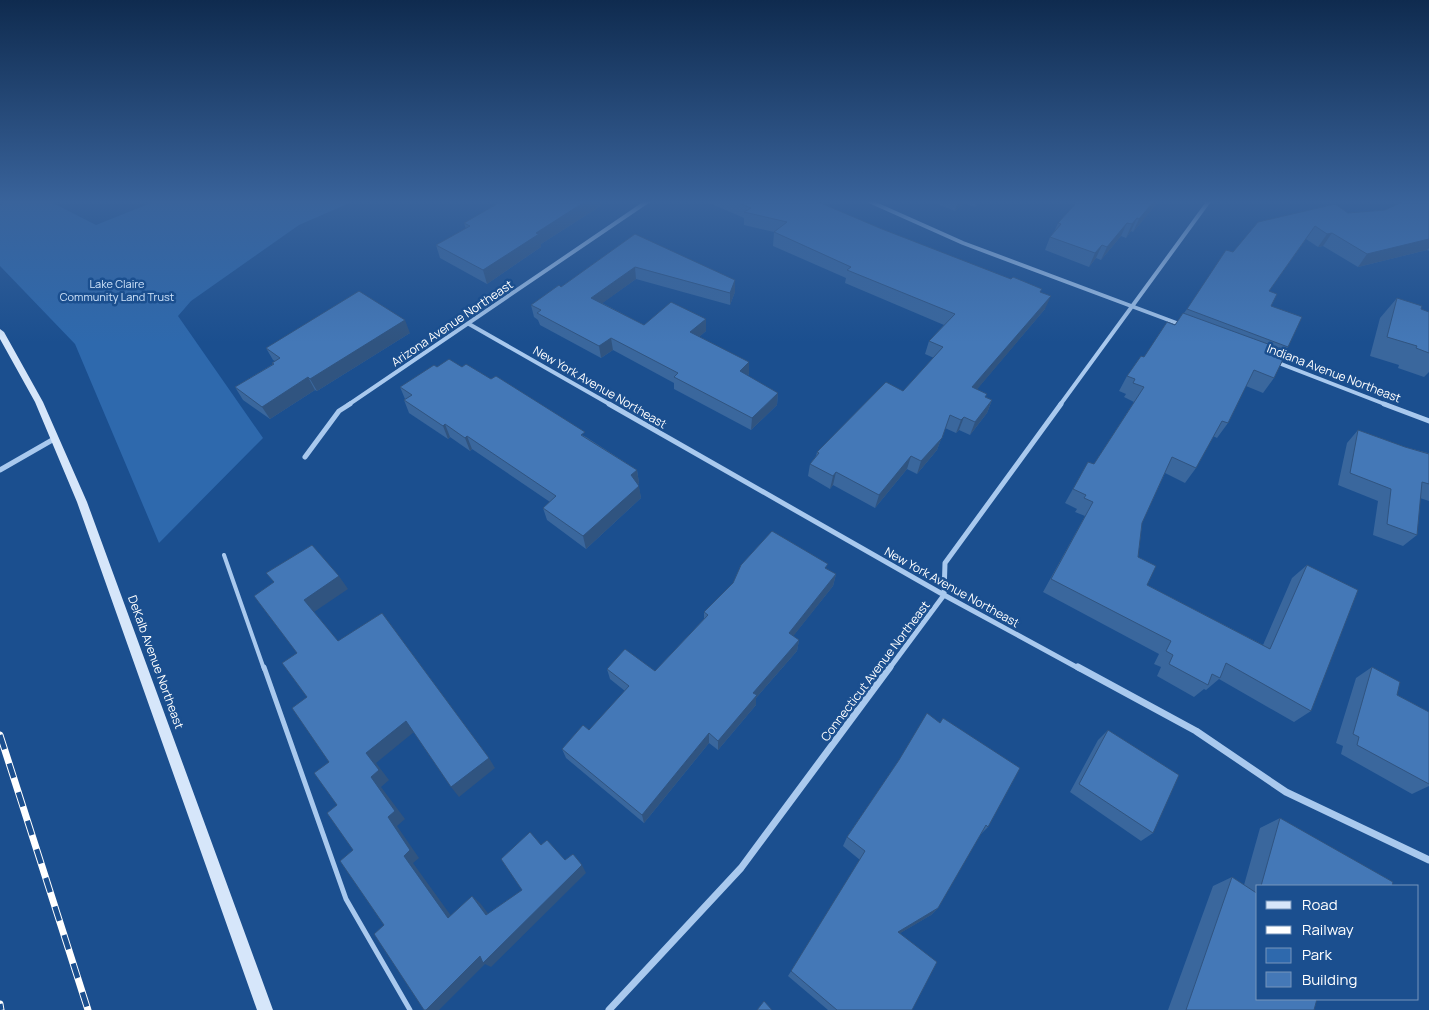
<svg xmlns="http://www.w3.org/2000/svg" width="1429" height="1010" viewBox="0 0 1429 1010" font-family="Manrope,sans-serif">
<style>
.green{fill:#2e69ad}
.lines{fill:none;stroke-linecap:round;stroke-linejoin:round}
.service-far1{stroke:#a9c9ee;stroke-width:4}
.service{stroke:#a9c9ee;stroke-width:5}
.minor-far2{stroke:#a9c9ee;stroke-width:4}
.minor-far1{stroke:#a9c9ee;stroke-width:5}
.minor{stroke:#a9c9ee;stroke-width:7}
.secondary{fill:#d6e6fa;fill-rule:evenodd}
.rail-casing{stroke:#fff;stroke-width:7}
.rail{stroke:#1b4f8f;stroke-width:5;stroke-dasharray:15;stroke-linecap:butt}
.wall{fill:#3a679d}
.shaded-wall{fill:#305480}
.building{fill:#4478b7;stroke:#305480}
.labels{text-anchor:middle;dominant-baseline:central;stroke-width:5;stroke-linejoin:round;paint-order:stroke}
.far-park-label{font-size:11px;fill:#cfe3fa;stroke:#1b4f8f}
.street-label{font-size:12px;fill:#fff;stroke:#1b4f8f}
</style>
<rect width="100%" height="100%" fill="#1b4f8f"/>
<path class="green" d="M 9,201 L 49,201 L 96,225 L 156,201 L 354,201 L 299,225 L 191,301 L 178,316 L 263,438 L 159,543 L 75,344 L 0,266 L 0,205 Z"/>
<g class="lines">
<path class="service-far1" d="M 224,555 L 264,669"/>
<path class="service" d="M 264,667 L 346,899 L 410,1010"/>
<path class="minor-far2" d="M 869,201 L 963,243 L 1182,325
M 469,324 L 611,405
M 1276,362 L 1387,405
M 348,405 L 648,201
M 1060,405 L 1209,201"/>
<path class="minor-far1" d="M 609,404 L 944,595 L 1080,669
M 1384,404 L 1429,421
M 305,457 L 339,411 L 350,404
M 0,470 L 54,439
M 889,669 L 944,595 L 945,563 L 1061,404"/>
<path class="minor" d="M 1078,667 L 1196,731 L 1286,792 L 1429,860
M 609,1010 L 741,868 L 890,667"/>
<path class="secondary" d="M 0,329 L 4,332 L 43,402 L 87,502 L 273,1010 L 257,1010 L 77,502 L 35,402 L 0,339 Z"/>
<g class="rail-casing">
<path id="rail" d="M 0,735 L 88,1010
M 0,1004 L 1,1010"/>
</g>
<use href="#rail" class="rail"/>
</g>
<path class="wall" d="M 502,201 L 601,201 L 602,205 L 541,244 L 541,247 L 487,284 L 440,258 L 436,245 L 466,229 L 464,223 Z
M 705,201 L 816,201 L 882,229 L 1041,292 L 1045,309 L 977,389 L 986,397 L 992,400 L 987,413 L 970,435 L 959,430 L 956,433 L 945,428 L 937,450 L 917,474 L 907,469 L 875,508 L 833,485 L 830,489 L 808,476 L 810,464 L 816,456 L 817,452 L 903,391 L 934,358 L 925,354 L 929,341 L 944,325 L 845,283 L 846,278 L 773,246 L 774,232 L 744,225 L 744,218 Z
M 929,201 L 981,201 L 975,207 L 964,203 L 955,211 Z
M 1159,201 L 1133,232 L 1131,231 L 1126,238 L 1121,236 L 1101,260 L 1096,258 L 1089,267 L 1045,250 L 1050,237 L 1054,232 L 1058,223 Z
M 1429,201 L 1429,251 L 1427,250 L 1358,267 L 1323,246 L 1318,247 L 1306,239 L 1269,291 L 1271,306 L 1288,347 L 1285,351 L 1274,378 L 1263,393 L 1246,386 L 1228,423 L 1217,438 L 1213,436 L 1196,468 L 1185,483 L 1165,473 L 1142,523 L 1138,557 L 1147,585 L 1263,645 L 1292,578 L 1307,565 L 1311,711 L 1294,722 L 1219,679 L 1206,690 L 1204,689 L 1194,697 L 1157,676 L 1161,667 L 1154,664 L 1159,654 L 1043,592 L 1085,516 L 1075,512 L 1077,509 L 1065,503 L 1088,462 L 1094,464 L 1134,402 L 1124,397 L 1126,394 L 1119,391 L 1127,376 L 1144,357 L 1175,325 L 1187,309 L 1233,252 L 1348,213 L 1385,210 Z
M 635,234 L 735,292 L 730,305 L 636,279 L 602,303 L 644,325 L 706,331 L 699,337 L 749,374 L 747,376 L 778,393 L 777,405 L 751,430 L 674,389 L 674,383 L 613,350 L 601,358 L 540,325 L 538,320 L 534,317 L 531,305 L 561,287 Z
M 1397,298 L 1421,309 L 1429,312 L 1429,372 L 1424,377 L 1398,368 L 1399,365 L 1370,356 L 1380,318 Z
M 410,333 L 317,391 L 315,390 L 270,419 L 243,400 L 235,387 L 273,364 L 272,363 L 275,361 L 273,360 L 266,348 Z
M 437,367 L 586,437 L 637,470 L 639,483 L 638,484 L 641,498 L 586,549 L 547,520 L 543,508 L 550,502 L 472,449 L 470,451 L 450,437 L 448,439 L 409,413 L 404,400 L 405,399 L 400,387 Z
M 1358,430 L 1405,447 L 1428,453 L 1429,453 L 1429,501 L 1420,498 L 1417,535 L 1403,546 L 1373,535 L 1378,501 L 1338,485 L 1347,443 Z
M 827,569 L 836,574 L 833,586 L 793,636 L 799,640 L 797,651 L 756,698 L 756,705 L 718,750 L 709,743 L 644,823 L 566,758 L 562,749 L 589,730 L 625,691 L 610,679 L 607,669 L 655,671 L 704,619 L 704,612 Z
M 1372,667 L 1397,695 L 1429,712 L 1429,786 L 1412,794 L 1341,754 L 1343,746 L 1336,743 L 1356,678 Z
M 1108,730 L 1153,833 L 1141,841 L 1070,792 L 1098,740 Z
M 899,760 L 988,827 L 979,836 L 938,908 L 931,915 L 900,933 L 912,1010 L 828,1010 L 788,976 L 860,860 L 843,846 L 847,837 Z
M 1280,818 L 1392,886 L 1258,886 L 1258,999 L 1314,1010 L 1168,1010 L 1213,886 L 1232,877 L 1244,885 L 1260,828 Z"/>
<path class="shaded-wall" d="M 586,201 L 601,201 L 602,205 L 541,244 L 541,247 L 487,284 L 483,270 L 536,233 Z
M 958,201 L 965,201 L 964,203 L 955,211 Z
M 977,201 L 981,201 L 975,207 Z
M 1154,201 L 1159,201 L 1133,232 L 1139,219 Z
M 1137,218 L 1131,231 L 1126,238 L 1132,224 Z
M 1127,223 L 1121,236 L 1101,260 L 1107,247 Z
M 1332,233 L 1323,246 L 1318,247 L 1327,234 Z
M 1429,239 L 1429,248 L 1427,250 L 1358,267 L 1367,254 Z
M 1102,245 L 1096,258 L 1089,267 L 1095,253 Z
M 635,267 L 636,279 L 593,310 L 591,298 Z
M 735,280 L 735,292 L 730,305 L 730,293 Z
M 1051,296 L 1045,309 L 968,400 L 972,387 Z
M 706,319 L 706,331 L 690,345 L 690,332 Z
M 405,320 L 410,333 L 317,391 L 310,379 Z
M 611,338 L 613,350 L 601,358 L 599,346 Z
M 749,362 L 749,374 L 739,383 L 740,371 Z
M 308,377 L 315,390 L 270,419 L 262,407 Z
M 778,393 L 777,405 L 751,430 L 752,418 Z
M 992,400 L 987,413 L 970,435 L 975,422 Z
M 964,417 L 959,430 L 956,433 L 961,420 Z
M 445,424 L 450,437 L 448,439 L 443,426 Z
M 945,428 L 937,450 L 917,474 L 921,461 Z
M 467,436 L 472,449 L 470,451 L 465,438 Z
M 911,456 L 907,469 L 875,508 L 879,495 Z
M 637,470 L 639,483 L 633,488 L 631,475 Z
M 836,472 L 833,485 L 830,489 L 833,476 Z
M 639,486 L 641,498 L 586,549 L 583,536 Z
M 836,574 L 833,586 L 787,644 L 789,633 Z
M 339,576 L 348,589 L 314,612 L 304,600 Z
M 799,640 L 797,651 L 756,698 L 756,705 L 718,750 L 718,741 L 753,693 Z
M 406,721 L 414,732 L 376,763 L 389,780 L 381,787 L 405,819 L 397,826 L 419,858 L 413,863 L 457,924 L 448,918 L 404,856 L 371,777 L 366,753 Z
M 709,733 L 709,743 L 644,823 L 642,815 Z
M 489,758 L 495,768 L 459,797 L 451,787 Z
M 582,865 L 586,873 L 491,967 L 485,964 L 439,1010 L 426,1010 L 480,956 Z
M 472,896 L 480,903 L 494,921 L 486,915 Z
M 938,908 L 931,915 L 892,938 L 898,932 Z"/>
<path class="building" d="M 502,201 L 586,201 L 536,233 L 539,234 L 483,270 L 436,245 L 470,226 L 464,223 Z
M 734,201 L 816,201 L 882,229 L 1011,279 L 1013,277 L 1042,289 L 1040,292 L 1051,296 L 972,387 L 987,394 L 985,397 L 992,400 L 975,422 L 964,417 L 961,420 L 950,415 L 942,438 L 921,461 L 911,456 L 879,495 L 836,472 L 833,476 L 810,464 L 819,453 L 817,452 L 886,382 L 903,391 L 943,347 L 929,341 L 955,314 L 847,270 L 851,267 L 774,232 L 787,222 L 744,212 L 751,208 Z
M 1078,201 L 1154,201 L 1139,219 L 1137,218 L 1132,224 L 1127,223 L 1107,247 L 1102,245 L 1095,253 L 1050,237 L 1061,224 L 1058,223 Z
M 1404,201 L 1429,201 L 1429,239 L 1367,254 L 1332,233 L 1327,234 L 1315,226 L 1269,291 L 1277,294 L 1271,306 L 1302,317 L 1288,347 L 1187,309 L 1226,250 L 1233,252 L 1258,222 L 1335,204 L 1348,213 L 1385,210 Z
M 635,234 L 735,280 L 730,293 L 635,267 L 591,298 L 644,325 L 671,302 L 706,319 L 690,332 L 749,362 L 740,371 L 778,393 L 752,418 L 674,377 L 678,373 L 611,338 L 599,346 L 537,313 L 541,310 L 531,305 L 559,285 L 561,287 Z
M 359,291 L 405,320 L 310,379 L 308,377 L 262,407 L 235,387 L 274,364 L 272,363 L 280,358 L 266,348 Z
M 1397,298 L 1422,306 L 1421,309 L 1429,312 L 1429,353 L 1416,348 L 1417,346 L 1387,337 Z
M 1183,313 L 1287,351 L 1274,378 L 1254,370 L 1228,423 L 1222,421 L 1196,468 L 1172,457 L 1142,523 L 1138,557 L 1156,566 L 1147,585 L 1270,649 L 1307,565 L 1358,590 L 1311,711 L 1226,663 L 1220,678 L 1212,674 L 1208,685 L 1169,664 L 1173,655 L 1166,651 L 1171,641 L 1051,579 L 1093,502 L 1084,498 L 1086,495 L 1073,489 L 1088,462 L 1094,464 L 1144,387 L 1133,383 L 1135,379 L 1127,376 L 1141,356 L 1144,357 L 1167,322 L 1175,325 Z
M 449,359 L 462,367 L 466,364 L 491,379 L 496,376 L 585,432 L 581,435 L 637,470 L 631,475 L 639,486 L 583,536 L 543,508 L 556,496 L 467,436 L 465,438 L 445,424 L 443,426 L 404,400 L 412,395 L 400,387 L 434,365 L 437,367 Z
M 1358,430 L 1405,447 L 1429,454 L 1429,484 L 1422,482 L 1417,535 L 1387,524 L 1391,489 L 1350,473 Z
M 772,531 L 828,564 L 825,568 L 836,574 L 789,633 L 799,640 L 753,693 L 757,695 L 718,741 L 709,733 L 642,815 L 562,749 L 583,725 L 589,730 L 629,686 L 607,669 L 625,649 L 655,671 L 708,615 L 704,612 L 733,583 L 741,565 Z
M 312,545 L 339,576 L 304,600 L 338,641 L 382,613 L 489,758 L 451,787 L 406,721 L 366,753 L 379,770 L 371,777 L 395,811 L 388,817 L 410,850 L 404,856 L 448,918 L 472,896 L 486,915 L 522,890 L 501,859 L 530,832 L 541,845 L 547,840 L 565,860 L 573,854 L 582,865 L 483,963 L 480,956 L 426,1010 L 424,1010 L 374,934 L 384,925 L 340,861 L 353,850 L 327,813 L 337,805 L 314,773 L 329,762 L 292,708 L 307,697 L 282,663 L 297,653 L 254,596 L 274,582 L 266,573 Z
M 1372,667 L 1400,682 L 1397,695 L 1429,712 L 1429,784 L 1357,745 L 1359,737 L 1353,734 Z
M 927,713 L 940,723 L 943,718 L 1020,768 L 988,827 L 986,825 L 938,908 L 898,932 L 937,962 L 912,1010 L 837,1010 L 791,971 L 865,851 L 847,837 L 899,760 Z
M 1108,730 L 1179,775 L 1153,833 L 1079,784 Z
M 1280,818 L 1393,882 L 1392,886 L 1261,886 Z
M 1232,877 L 1258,894 L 1258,999 L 1317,999 L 1314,1010 L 1186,1010 Z
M 764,1001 L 772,1010 L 757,1010 Z"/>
<linearGradient id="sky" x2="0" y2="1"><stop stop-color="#0f2b4f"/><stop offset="0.59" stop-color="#39639b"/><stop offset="1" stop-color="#39639b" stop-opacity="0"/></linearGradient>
<rect width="1429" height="342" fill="url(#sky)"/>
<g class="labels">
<g class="far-park-label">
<text x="117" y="283">Lake Claire<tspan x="117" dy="13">Community Land Trust</tspan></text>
</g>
<g class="street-label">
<text transform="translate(452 323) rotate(-34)">Arizona Avenue Northeast</text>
<text transform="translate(1334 373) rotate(21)">Indiana Avenue Northeast</text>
<text transform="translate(600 387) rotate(30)">New York Avenue Northeast</text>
<text transform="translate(952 587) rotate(29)">New York Avenue Northeast</text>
<text transform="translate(156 662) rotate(70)">DeKalb Avenue Northeast</text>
<text transform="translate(875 671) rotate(-53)">Connecticut Avenue Northeast</text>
</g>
</g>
<rect x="1256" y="885" width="162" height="115" fill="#1b4f8f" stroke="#7695bc"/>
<rect x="1266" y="901" width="25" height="8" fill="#d6e6fa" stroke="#7695bc"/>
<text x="1302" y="910" font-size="15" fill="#ffffff">Road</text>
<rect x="1266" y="926" width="25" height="8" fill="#ffffff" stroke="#7695bc"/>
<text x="1302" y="935" font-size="15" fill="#ffffff">Railway</text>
<rect x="1266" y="948" width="25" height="15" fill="#2e69ad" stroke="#7695bc"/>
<text x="1302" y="960" font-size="15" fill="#ffffff">Park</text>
<rect x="1266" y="972" width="25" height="15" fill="#4478b7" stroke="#7695bc"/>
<text x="1302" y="985" font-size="15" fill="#ffffff">Building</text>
</svg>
